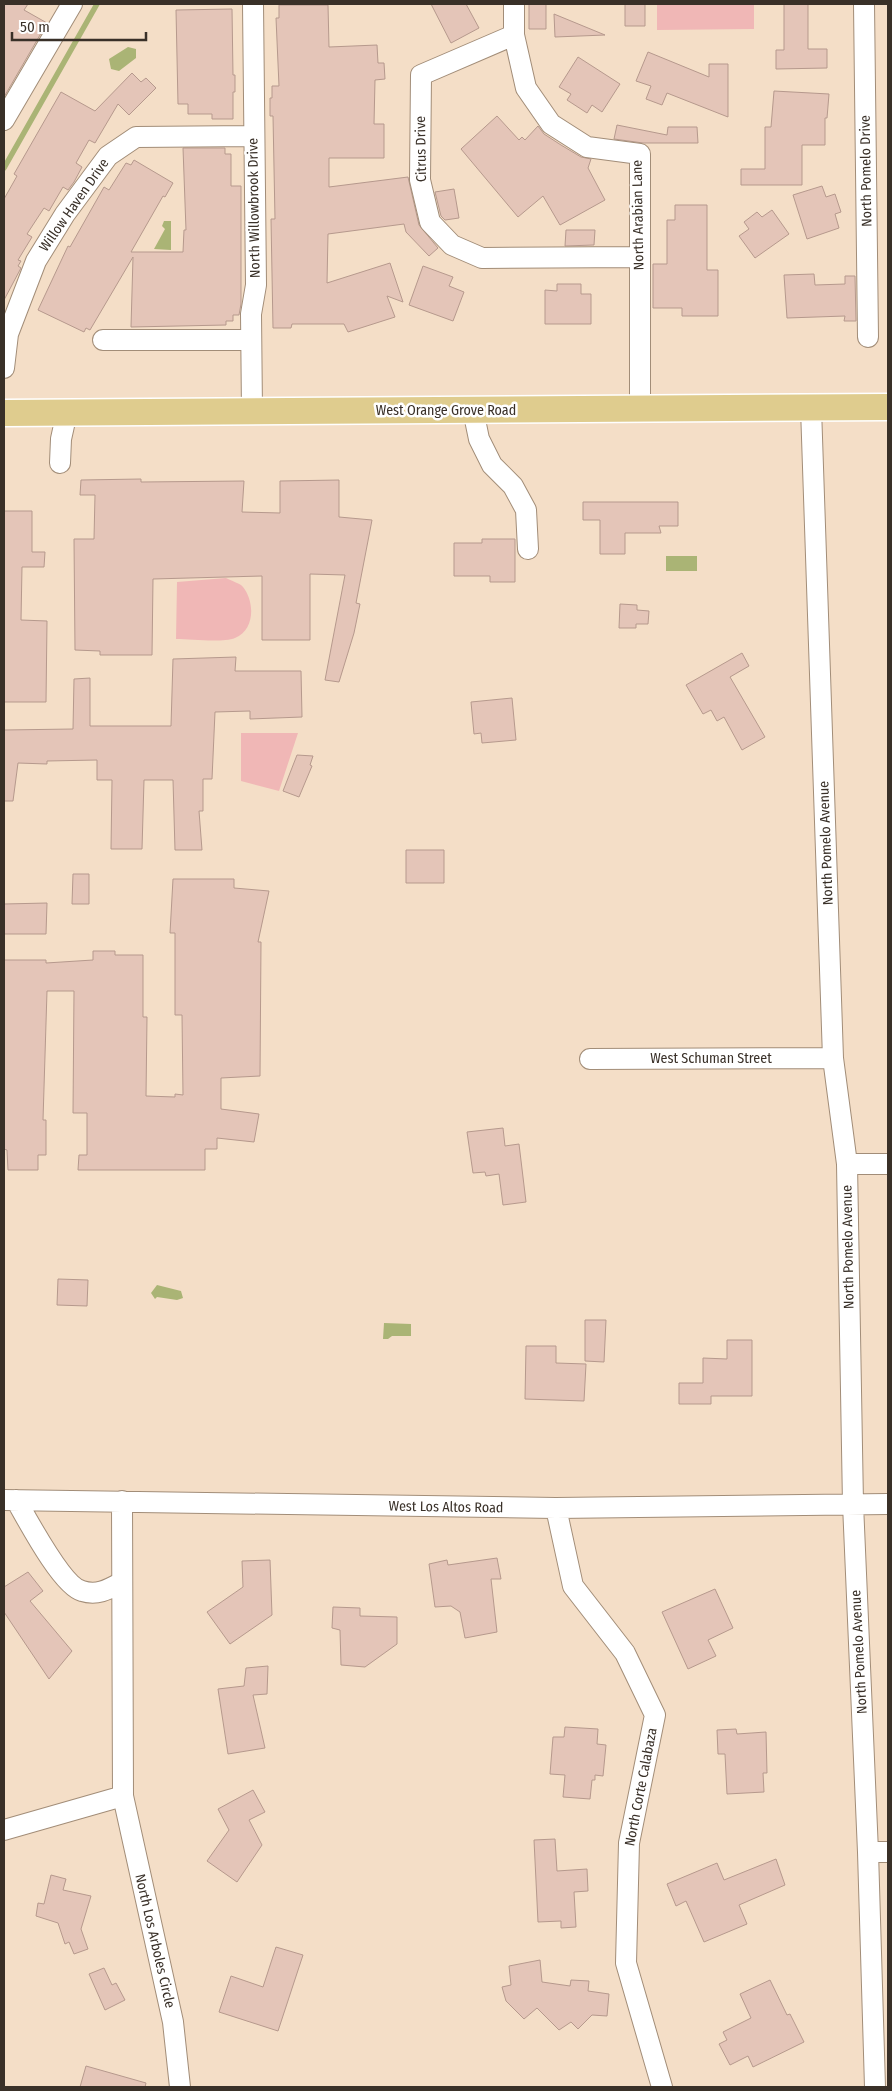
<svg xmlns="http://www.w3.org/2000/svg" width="892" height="2091" viewBox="0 0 892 2091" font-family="'Fira Sans Condensed',sans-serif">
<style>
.green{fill:#f0b7b6}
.water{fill:#aab475}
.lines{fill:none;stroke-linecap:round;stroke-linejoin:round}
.stream{stroke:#aab475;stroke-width:5.5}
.building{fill:#e4c5b8;stroke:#b6998d}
.minor-casing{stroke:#a28d78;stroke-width:22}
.major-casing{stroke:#fff;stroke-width:29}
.minor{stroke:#fff;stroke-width:20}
.major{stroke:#dfcc8e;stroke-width:26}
.labels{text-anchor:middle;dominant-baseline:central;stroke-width:5;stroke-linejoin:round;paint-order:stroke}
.street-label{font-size:14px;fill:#393028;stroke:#fff}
</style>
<rect width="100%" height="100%" fill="#f4dec7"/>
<path class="green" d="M 657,4 L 754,4 L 754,29 L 657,30 Z
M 226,578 C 231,581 240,583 243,587 C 255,602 255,630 235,638 C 222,643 191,639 176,639 L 177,582 Z
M 241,733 L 298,733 L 279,791 L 241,781 Z"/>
<path class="water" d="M 128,47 L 136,49 L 136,58 L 119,71 L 111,69 L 109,59 Z
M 164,221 L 171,221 L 171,250 L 154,249 L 165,229 L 162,226 Z
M 666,556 L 697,556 L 697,571 L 666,571 Z
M 157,1285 L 181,1291 L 183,1298 L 177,1300 L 157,1297 L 155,1299 L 151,1293 Z
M 384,1323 L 411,1324 L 411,1336 L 392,1336 L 388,1339 L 383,1339 Z"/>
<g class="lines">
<path class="stream" d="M 4,168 L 97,4"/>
</g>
<path class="building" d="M 4,4 L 28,4 L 24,10 L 47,23 L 4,97 Z
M 431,4 L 466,4 L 479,28 L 451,43 Z
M 529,4 L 546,4 L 546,29 L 529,29 Z
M 625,4 L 645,4 L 645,26 L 625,26 Z
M 784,4 L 808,4 L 808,49 L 827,49 L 827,68 L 776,69 L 776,50 L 784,50 Z
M 279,5 L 328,5 L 329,47 L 377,45 L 378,63 L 384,63 L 385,79 L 375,80 L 374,124 L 384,124 L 384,158 L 329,158 L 329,187 L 408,177 L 419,225 L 438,248 L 429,256 L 406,232 L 404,224 L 328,234 L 327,283 L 390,263 L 403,302 L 387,296 L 395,317 L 348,332 L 344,324 L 292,324 L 291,328 L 273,328 L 271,219 L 275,219 L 273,116 L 270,116 L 270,98 L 272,98 L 272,86 L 279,86 L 276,18 L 279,18 Z
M 232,9 L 233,75 L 235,75 L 235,92 L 233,92 L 233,119 L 212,119 L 212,114 L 188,114 L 188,104 L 178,104 L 176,10 Z
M 554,14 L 605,35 L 555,37 Z
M 648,52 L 709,77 L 709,64 L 728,64 L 728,117 L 667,93 L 662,105 L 646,99 L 651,86 L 636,81 Z
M 578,57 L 620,84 L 602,112 L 592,105 L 587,113 L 567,100 L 571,94 L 559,87 Z
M 132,73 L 141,82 L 146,78 L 156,88 L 129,115 L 118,104 L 95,143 L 89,140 L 76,163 L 82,167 L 74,182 L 68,190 L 63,187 L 49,211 L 44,208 L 27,234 L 32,237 L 18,260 L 21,261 L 18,266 L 21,268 L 4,300 L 4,199 L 17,176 L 14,174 L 61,92 L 95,111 Z
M 774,91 L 829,94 L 827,118 L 825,118 L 825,145 L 802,145 L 802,185 L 741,185 L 741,169 L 765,169 L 765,127 L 771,127 Z
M 497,116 L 519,140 L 522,137 L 525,140 L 538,126 L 544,134 L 561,145 L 581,157 L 591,159 L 588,168 L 605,200 L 560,225 L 543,196 L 518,217 L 461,149 Z
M 617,125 L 667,135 L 668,127 L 697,127 L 698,143 L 643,143 L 614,139 Z
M 183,148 L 225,148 L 225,154 L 231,154 L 231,186 L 241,186 L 241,304 L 239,315 L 233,315 L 233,321 L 226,321 L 226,325 L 131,327 L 133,257 L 90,330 L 86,328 L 84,332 L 38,310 L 68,246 L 70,247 L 104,187 L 109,190 L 126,163 L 131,165 L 134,160 L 173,183 L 165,197 L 163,196 L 131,252 L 183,252 L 184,230 L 186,230 Z
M 822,186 L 826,197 L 835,194 L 841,212 L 835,214 L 839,228 L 807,239 L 793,195 Z
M 454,189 L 459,218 L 445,220 L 441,216 L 435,192 Z
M 675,205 L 707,205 L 707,270 L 718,270 L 718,316 L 682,316 L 682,308 L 653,308 L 653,264 L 667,264 L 667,220 L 675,220 Z
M 772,210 L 789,234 L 755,258 L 739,236 L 749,229 L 744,222 L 757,212 L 762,217 Z
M 566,230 L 595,230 L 594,245 L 565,246 Z
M 423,266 L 453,277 L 449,286 L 464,292 L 453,321 L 409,305 Z
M 814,274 L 815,285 L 845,284 L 845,276 L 855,276 L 856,321 L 844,321 L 845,316 L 787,318 L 784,275 Z
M 557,284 L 581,284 L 581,294 L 591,294 L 591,324 L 545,324 L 545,290 L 557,291 Z
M 141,479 L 141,482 L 244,481 L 242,512 L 280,513 L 280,481 L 339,480 L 339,517 L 372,520 L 356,603 L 360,604 L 354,633 L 339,682 L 325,680 L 345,575 L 310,574 L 310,640 L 262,640 L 262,576 L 153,579 L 152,655 L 100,655 L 100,651 L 75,650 L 74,539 L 94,539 L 95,495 L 80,495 L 81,480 Z
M 583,502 L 678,502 L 678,526 L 659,526 L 661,533 L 625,533 L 625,554 L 600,554 L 600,520 L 583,520 Z
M 4,511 L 32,511 L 32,552 L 45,552 L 44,567 L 22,567 L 21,620 L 47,621 L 46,702 L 4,702 Z
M 482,539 L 515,539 L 515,582 L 490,582 L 490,576 L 454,576 L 454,543 L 482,543 Z
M 620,604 L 637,605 L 637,610 L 649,611 L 648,624 L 636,624 L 636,628 L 619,628 Z
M 742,653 L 749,666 L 730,677 L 765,737 L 742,750 L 724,717 L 717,721 L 711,710 L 703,714 L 686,685 Z
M 236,657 L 235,671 L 301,671 L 302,717 L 250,719 L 250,711 L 215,712 L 212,779 L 203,779 L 203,811 L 199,811 L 202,850 L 175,850 L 173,780 L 144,780 L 142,849 L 111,849 L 112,780 L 97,780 L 97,760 L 47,761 L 47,764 L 18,763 L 13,801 L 4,801 L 4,730 L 73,729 L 74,679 L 90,678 L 90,726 L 171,726 L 173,659 Z
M 512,698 L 516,740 L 482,743 L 481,733 L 474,734 L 471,702 Z
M 297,755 L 313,756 L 310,765 L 312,766 L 299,797 L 283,791 Z
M 406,850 L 444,850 L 444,883 L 406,883 Z
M 73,874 L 89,874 L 89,904 L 72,904 Z
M 173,879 L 234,879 L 234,888 L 269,891 L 258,942 L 261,942 L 260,1076 L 221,1078 L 221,1109 L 259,1114 L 254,1142 L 217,1138 L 217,1149 L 205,1149 L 205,1170 L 78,1170 L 79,1155 L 87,1155 L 87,1113 L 73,1113 L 74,991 L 47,991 L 43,1120 L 46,1120 L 46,1155 L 38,1155 L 38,1170 L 8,1170 L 7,1150 L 4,1149 L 4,960 L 46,960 L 46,963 L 93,960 L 93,951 L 115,951 L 115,955 L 143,955 L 143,1017 L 147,1017 L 146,1096 L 175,1097 L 175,1094 L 183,1095 L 182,1015 L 175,1015 L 175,933 L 170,933 Z
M 47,903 L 46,934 L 4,934 L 4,904 Z
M 503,1128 L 505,1146 L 519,1144 L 526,1202 L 503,1205 L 499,1174 L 486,1176 L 485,1172 L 473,1173 L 467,1132 Z
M 58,1279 L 88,1280 L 87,1306 L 57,1305 Z
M 585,1320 L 606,1320 L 604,1362 L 585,1361 Z
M 727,1340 L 752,1340 L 752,1396 L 711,1396 L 711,1404 L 679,1404 L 679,1383 L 703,1383 L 703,1358 L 727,1359 Z
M 526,1346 L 556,1346 L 556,1363 L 586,1364 L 584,1401 L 525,1399 Z
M 497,1558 L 501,1579 L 491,1579 L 497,1632 L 465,1638 L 460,1612 L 451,1606 L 435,1607 L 429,1564 L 447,1560 L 448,1565 Z
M 270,1560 L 272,1615 L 230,1644 L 207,1612 L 243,1587 L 242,1561 Z
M 28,1572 L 43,1591 L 30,1601 L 72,1651 L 49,1679 L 4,1612 L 4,1587 Z
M 715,1589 L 733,1628 L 708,1640 L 716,1656 L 688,1669 L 662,1612 Z
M 333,1607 L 360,1608 L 360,1616 L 397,1617 L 397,1644 L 365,1667 L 341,1665 L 340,1630 L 332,1628 Z
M 268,1666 L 267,1694 L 253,1695 L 265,1748 L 228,1754 L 218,1689 L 244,1686 L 246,1668 Z
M 565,1727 L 598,1729 L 597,1744 L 606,1745 L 603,1776 L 595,1775 L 595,1780 L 592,1780 L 590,1799 L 563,1797 L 565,1775 L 550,1774 L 553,1737 L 564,1737 Z
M 736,1729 L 737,1734 L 766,1732 L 767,1773 L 763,1773 L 764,1792 L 727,1794 L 725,1754 L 718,1754 L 717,1730 Z
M 253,1790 L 265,1812 L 249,1820 L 262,1845 L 237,1882 L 207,1861 L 229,1830 L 218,1809 Z
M 555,1839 L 557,1871 L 587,1869 L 588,1891 L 574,1892 L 576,1927 L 561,1928 L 561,1921 L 538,1922 L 534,1840 Z
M 776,1859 L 785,1885 L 739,1905 L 747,1924 L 704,1942 L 686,1901 L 676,1906 L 667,1884 L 717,1863 L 724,1880 Z
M 51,1875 L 66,1879 L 63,1890 L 91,1896 L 81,1929 L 88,1949 L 74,1954 L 69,1942 L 65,1944 L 58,1923 L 36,1916 L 38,1903 L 44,1904 Z
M 276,1947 L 303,1955 L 278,2031 L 219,2012 L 231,1976 L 263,1987 Z
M 540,1960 L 542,1982 L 570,1986 L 571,1980 L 589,1981 L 588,1991 L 609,1994 L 607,2016 L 592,2015 L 578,2029 L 571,2022 L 559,2030 L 537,2008 L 524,2019 L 506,2001 L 502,1987 L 511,1985 L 509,1966 Z
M 104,1968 L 112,1985 L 116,1983 L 125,2000 L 105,2010 L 89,1974 Z
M 770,1980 L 787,2015 L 790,2014 L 804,2042 L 753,2067 L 748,2056 L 730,2065 L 719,2044 L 727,2040 L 723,2032 L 751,2018 L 740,1994 Z
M 86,2066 L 146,2083 L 145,2087 L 80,2087 Z"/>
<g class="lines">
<g class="minor-casing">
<path id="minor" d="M 514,4 L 514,35 L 526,88 L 551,124 L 587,147 L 640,154 L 640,410
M 864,4 L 868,337
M 514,35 L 421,75 L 420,180 L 430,222 L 452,245 L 482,258 L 639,257
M 4,120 L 72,4
M 103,340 L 251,340
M 4,368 L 8,334 L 36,261 L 65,214 L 108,156 L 136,137 L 253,136
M 811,408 L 833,1058 L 847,1164 L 853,1504 L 868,1852 L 875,2087
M 473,410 L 479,439 L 492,465 L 513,486 L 526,510 L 528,549
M 252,411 L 251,314 L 256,285 L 253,4
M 60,463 L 61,439 L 67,412
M 590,1059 L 833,1058
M 847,1164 L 888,1164
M 4,1500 L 556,1508 L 888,1504
M 16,1500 C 27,1519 62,1586 82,1591 C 98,1596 109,1589 122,1582
M 122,1501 L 123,1796 L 173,2022 L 180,2087
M 556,1508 L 573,1586 L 625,1653 L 655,1715 L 629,1843 L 626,1963 L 662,2087
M 4,1830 L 123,1796
M 868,1852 L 888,1852"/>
</g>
<g class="major-casing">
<path id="major" d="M 4,413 L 888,407"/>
</g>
<use href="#minor" class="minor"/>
<use href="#major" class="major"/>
</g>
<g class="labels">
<g class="street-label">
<text transform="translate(421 149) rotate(-91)">Citrus Drive</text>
<text transform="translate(866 171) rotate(-91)">North Pomelo Drive</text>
<text transform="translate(74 205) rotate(-55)">Willow Haven Drive</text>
<text transform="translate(254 208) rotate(-91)">North Willowbrook Drive</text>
<text transform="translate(638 215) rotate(-91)">North Arabian Lane</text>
<text x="446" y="410">West Orange Grove Road</text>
<text transform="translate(826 843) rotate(-92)">North Pomelo Avenue</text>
<text x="711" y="1058">West Schuman Street</text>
<text transform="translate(848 1247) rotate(-91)">North Pomelo Avenue</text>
<text transform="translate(446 1507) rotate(1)">West Los Altos Road</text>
<text transform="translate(859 1652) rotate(-93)">North Pomelo Avenue</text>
<text transform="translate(641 1787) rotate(-79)">North Corte Calabaza</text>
<text transform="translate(155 1941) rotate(77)">North Los Arboles Circle</text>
</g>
</g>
<rect width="892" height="2091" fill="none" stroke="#393028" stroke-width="10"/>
<path d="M12 32v8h134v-8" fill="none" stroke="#393028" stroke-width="2.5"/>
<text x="20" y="32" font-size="15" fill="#393028" stroke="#ffffff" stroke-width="4" paint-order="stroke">50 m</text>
</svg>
